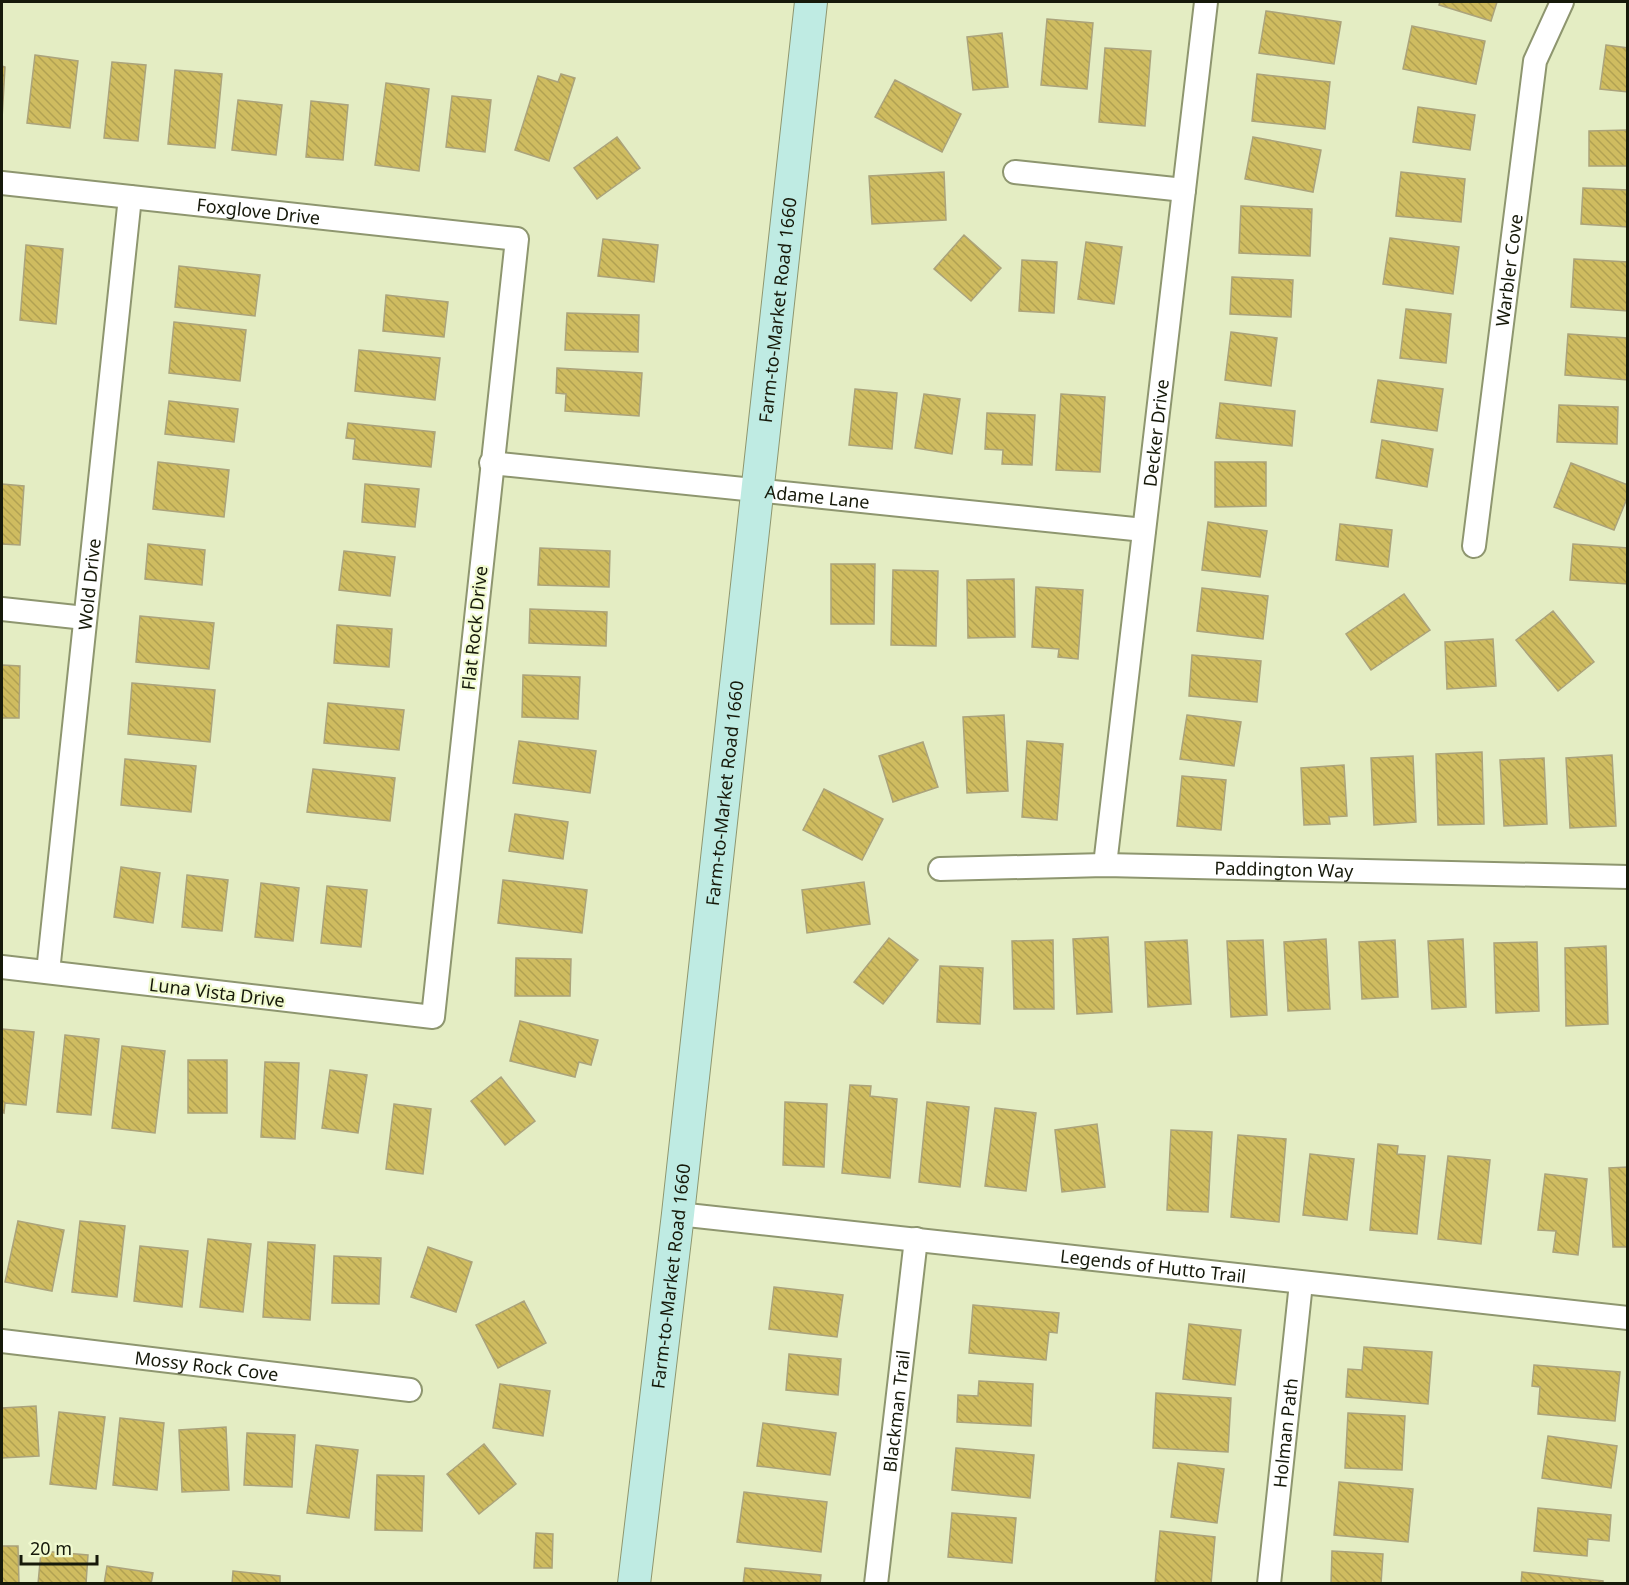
<svg xmlns="http://www.w3.org/2000/svg" width="1629" height="1585" viewBox="0 0 1629 1585" font-family="'Noto Sans',sans-serif">
<style>
.building{fill:url(#building-back-hatch);stroke:#aba37b;stroke-width:1.5}
.lines{fill:none;stroke-linecap:round;stroke-linejoin:round}
.street-casing{stroke:#8e966f;stroke-width:26}
.secondary-casing{stroke:#8e966f;stroke-width:34}
.street{stroke:#fff;stroke-width:22}
.secondary{stroke:#bfebe3;stroke-width:32}
.labels{text-anchor:middle;dominant-baseline:central;stroke-width:4.5;stroke-linejoin:round;paint-order:stroke}
.street-label{font-size:18px;fill:#16190a;stroke:#f1fad0}
</style>
<defs>
<pattern id="building-back-hatch" width="6" height="6" patternUnits="userSpaceOnUse" patternTransform="scale(1.5)"><rect width="6" height="6" fill="#cfbc60"/><path d="M-1 5l2 2M0 0l6 6M5-1l2 2" fill="none" stroke="#b1a152"/></pattern>
</defs>
<rect width="100%" height="100%" fill="#e4edc3"/>
<path class="building" d="M 1440,2 L 1497,2 L 1491,21 L 1439,5 Z
M 1266,11 L 1341,22 L 1334,64 L 1259,53 Z
M 1047,19 L 1093,23 L 1087,89 L 1041,85 Z
M 1412,26 L 1485,41 L 1476,84 L 1403,69 Z
M 1002,33 L 1008,87 L 973,90 L 967,37 Z
M 1606,45 L 1628,48 L 1628,92 L 1600,89 Z
M 1105,48 L 1151,51 L 1145,126 L 1099,122 Z
M 35,55 L 78,61 L 70,128 L 27,123 Z
M 112,62 L 146,65 L 138,141 L 104,138 Z
M 2,66 L 5,67 L 2,119 Z
M 175,70 L 222,74 L 215,148 L 168,144 Z
M 561,74 L 575,78 L 549,161 L 515,150 L 538,76 L 558,82 Z
M 1257,74 L 1330,82 L 1325,129 L 1252,121 Z
M 895,80 L 961,114 L 942,152 L 875,117 Z
M 386,83 L 429,89 L 419,171 L 375,165 Z
M 452,96 L 491,100 L 485,152 L 446,147 Z
M 238,100 L 282,105 L 276,155 L 232,150 Z
M 311,101 L 348,105 L 343,160 L 306,157 Z
M 1418,107 L 1475,115 L 1470,150 L 1413,142 Z
M 1628,130 L 1628,166 L 1589,166 L 1589,131 Z
M 617,137 L 640,168 L 597,199 L 574,168 Z
M 1253,137 L 1321,150 L 1313,192 L 1245,179 Z
M 944,172 L 946,220 L 872,224 L 869,176 Z
M 1401,172 L 1465,179 L 1461,222 L 1396,216 Z
M 1583,188 L 1628,190 L 1628,227 L 1581,224 Z
M 1241,206 L 1312,209 L 1310,256 L 1239,253 Z
M 964,235 L 1001,268 L 971,301 L 934,269 Z
M 1390,238 L 1459,247 L 1453,294 L 1383,284 Z
M 603,239 L 658,245 L 654,282 L 598,276 Z
M 1086,242 L 1122,247 L 1114,304 L 1078,299 Z
M 26,245 L 63,249 L 56,324 L 20,320 Z
M 1574,259 L 1628,262 L 1628,311 L 1571,307 Z
M 1022,260 L 1057,262 L 1054,313 L 1019,311 Z
M 179,266 L 260,275 L 255,316 L 175,307 Z
M 1232,277 L 1293,280 L 1291,317 L 1230,314 Z
M 386,295 L 448,302 L 444,337 L 383,331 Z
M 1406,309 L 1451,314 L 1446,363 L 1400,358 Z
M 567,313 L 639,315 L 638,352 L 565,350 Z
M 174,322 L 246,330 L 240,381 L 169,373 Z
M 1231,332 L 1277,338 L 1271,386 L 1225,380 Z
M 1568,334 L 1628,338 L 1628,380 L 1565,375 Z
M 359,350 L 440,358 L 435,400 L 355,391 Z
M 557,368 L 642,373 L 639,416 L 565,411 L 566,394 L 556,393 Z
M 1378,380 L 1443,389 L 1437,431 L 1371,422 Z
M 855,389 L 897,393 L 892,449 L 849,445 Z
M 924,394 L 960,399 L 952,454 L 915,448 Z
M 1061,394 L 1105,397 L 1100,472 L 1056,470 Z
M 169,401 L 238,409 L 234,442 L 165,434 Z
M 1220,403 L 1295,411 L 1292,446 L 1216,438 Z
M 1559,405 L 1618,407 L 1617,444 L 1557,442 Z
M 987,413 L 1035,415 L 1032,465 L 1002,464 L 1003,450 L 985,449 Z
M 348,423 L 435,432 L 431,467 L 353,459 L 355,439 L 346,438 Z
M 1382,440 L 1433,449 L 1427,487 L 1376,478 Z
M 158,462 L 229,470 L 224,517 L 153,509 Z
M 1215,462 L 1266,462 L 1266,506 L 1215,507 Z
M 1571,463 L 1628,485 L 1628,496 L 1614,530 L 1554,507 Z
M 2,484 L 24,486 L 20,545 L 2,544 Z
M 365,484 L 419,489 L 415,527 L 362,522 Z
M 1208,522 L 1267,531 L 1260,577 L 1202,570 Z
M 1340,524 L 1392,530 L 1388,567 L 1336,560 Z
M 148,544 L 205,550 L 202,585 L 145,579 Z
M 1573,544 L 1628,548 L 1628,584 L 1570,580 Z
M 540,548 L 610,551 L 609,587 L 538,585 Z
M 344,551 L 395,557 L 390,596 L 339,590 Z
M 831,564 L 875,564 L 874,624 L 831,624 Z
M 893,570 L 938,571 L 936,646 L 891,645 Z
M 1014,579 L 1015,637 L 968,638 L 967,580 Z
M 1036,587 L 1083,590 L 1078,659 L 1058,657 L 1059,649 L 1032,647 Z
M 1202,588 L 1268,596 L 1263,639 L 1197,631 Z
M 1404,594 L 1430,630 L 1371,670 L 1346,634 Z
M 530,609 L 607,612 L 606,646 L 529,643 Z
M 1553,611 L 1594,662 L 1558,691 L 1516,640 Z
M 140,616 L 214,623 L 209,669 L 136,662 Z
M 337,625 L 392,629 L 389,667 L 334,663 Z
M 1493,639 L 1496,686 L 1447,689 L 1445,642 Z
M 1192,655 L 1261,661 L 1257,702 L 1189,696 Z
M 2,665 L 20,666 L 19,718 L 2,718 Z
M 523,675 L 580,677 L 578,719 L 522,717 Z
M 132,683 L 215,690 L 210,742 L 128,734 Z
M 328,703 L 404,710 L 399,750 L 324,743 Z
M 1004,715 L 1008,791 L 967,793 L 963,717 Z
M 1187,715 L 1241,722 L 1234,766 L 1180,759 Z
M 519,741 L 596,751 L 590,793 L 513,783 Z
M 1027,741 L 1063,744 L 1057,820 L 1022,817 Z
M 923,742 L 938,787 L 893,802 L 879,756 Z
M 1482,752 L 1484,824 L 1438,825 L 1436,754 Z
M 1612,755 L 1616,826 L 1570,828 L 1566,758 Z
M 1413,756 L 1416,822 L 1374,825 L 1371,758 Z
M 1544,758 L 1547,824 L 1504,826 L 1500,760 Z
M 125,759 L 196,766 L 191,812 L 121,805 Z
M 1344,765 L 1347,816 L 1329,817 L 1330,824 L 1304,825 L 1301,768 Z
M 313,769 L 395,778 L 390,821 L 307,812 Z
M 1182,776 L 1226,780 L 1221,830 L 1177,826 Z
M 824,789 L 883,819 L 862,860 L 803,830 Z
M 515,814 L 568,822 L 563,859 L 509,851 Z
M 121,867 L 160,873 L 153,923 L 114,917 Z
M 187,875 L 228,880 L 222,931 L 182,927 Z
M 503,880 L 587,890 L 582,933 L 498,923 Z
M 864,882 L 870,924 L 807,933 L 802,890 Z
M 261,883 L 299,888 L 293,941 L 255,937 Z
M 327,886 L 367,890 L 361,947 L 321,943 Z
M 1108,937 L 1112,1012 L 1077,1014 L 1073,939 Z
M 889,938 L 918,960 L 883,1004 L 854,982 Z
M 1326,939 L 1330,1009 L 1288,1011 L 1284,942 Z
M 1463,939 L 1466,1007 L 1432,1009 L 1428,941 Z
M 1053,940 L 1054,1009 L 1014,1009 L 1012,941 Z
M 1187,940 L 1191,1004 L 1148,1007 L 1145,942 Z
M 1263,940 L 1267,1015 L 1231,1017 L 1227,941 Z
M 1395,940 L 1398,997 L 1362,999 L 1359,942 Z
M 1537,942 L 1539,1011 L 1496,1013 L 1494,943 Z
M 1606,946 L 1608,1024 L 1566,1026 L 1565,948 Z
M 516,958 L 571,959 L 570,996 L 515,996 Z
M 940,966 L 983,968 L 980,1024 L 937,1022 Z
M 520,1021 L 598,1040 L 591,1065 L 579,1062 L 575,1077 L 510,1061 Z
M 2,1029 L 34,1032 L 26,1105 L 5,1103 L 4,1113 L 2,1112 Z
M 65,1035 L 99,1039 L 91,1115 L 57,1112 Z
M 122,1046 L 165,1051 L 155,1133 L 112,1128 Z
M 188,1060 L 227,1060 L 227,1113 L 188,1113 Z
M 265,1062 L 299,1063 L 295,1139 L 261,1137 Z
M 330,1070 L 367,1075 L 358,1133 L 322,1128 Z
M 501,1077 L 535,1121 L 505,1145 L 471,1101 Z
M 850,1085 L 871,1086 L 870,1096 L 897,1099 L 890,1178 L 842,1173 Z
M 785,1102 L 827,1104 L 824,1167 L 783,1165 Z
M 927,1102 L 969,1107 L 960,1187 L 919,1182 Z
M 394,1104 L 431,1109 L 423,1174 L 386,1169 Z
M 995,1108 L 1036,1113 L 1026,1191 L 985,1186 Z
M 1097,1124 L 1105,1187 L 1062,1192 L 1055,1130 Z
M 1171,1130 L 1212,1132 L 1208,1212 L 1167,1210 Z
M 1238,1135 L 1286,1139 L 1279,1222 L 1231,1217 Z
M 1378,1144 L 1398,1146 L 1397,1154 L 1425,1156 L 1417,1234 L 1370,1230 Z
M 1310,1154 L 1354,1159 L 1347,1220 L 1303,1215 Z
M 1448,1156 L 1490,1160 L 1481,1244 L 1438,1239 Z
M 1628,1167 L 1628,1247 L 1613,1247 L 1609,1168 Z
M 1545,1174 L 1587,1179 L 1578,1255 L 1553,1252 L 1556,1231 L 1538,1230 Z
M 18,1221 L 64,1230 L 52,1291 L 5,1282 Z
M 80,1221 L 125,1226 L 117,1297 L 72,1292 Z
M 208,1239 L 251,1244 L 243,1312 L 200,1307 Z
M 268,1242 L 315,1245 L 310,1320 L 263,1317 Z
M 140,1246 L 188,1251 L 182,1307 L 134,1301 Z
M 428,1247 L 472,1262 L 456,1312 L 411,1297 Z
M 334,1256 L 381,1258 L 379,1304 L 332,1303 Z
M 774,1287 L 843,1295 L 837,1337 L 769,1329 Z
M 524,1301 L 546,1343 L 498,1368 L 476,1325 Z
M 973,1305 L 1059,1313 L 1057,1333 L 1049,1332 L 1046,1360 L 969,1353 Z
M 1189,1324 L 1241,1330 L 1235,1385 L 1183,1379 Z
M 1364,1347 L 1432,1352 L 1428,1404 L 1346,1397 L 1348,1369 L 1362,1370 Z
M 789,1354 L 841,1359 L 838,1395 L 786,1390 Z
M 1534,1365 L 1620,1372 L 1615,1421 L 1538,1414 L 1540,1387 L 1532,1386 Z
M 979,1381 L 1033,1384 L 1031,1426 L 957,1422 L 958,1395 L 978,1396 Z
M 500,1384 L 550,1391 L 543,1436 L 493,1428 Z
M 1156,1393 L 1231,1398 L 1228,1452 L 1153,1448 Z
M 36,1406 L 39,1456 L 2,1458 L 2,1408 Z
M 59,1412 L 105,1417 L 96,1489 L 50,1484 Z
M 1348,1413 L 1405,1416 L 1402,1470 L 1345,1468 Z
M 120,1418 L 164,1423 L 157,1490 L 113,1485 Z
M 763,1423 L 836,1433 L 830,1475 L 757,1466 Z
M 226,1427 L 229,1490 L 182,1492 L 179,1430 Z
M 247,1433 L 295,1435 L 292,1487 L 244,1485 Z
M 1548,1436 L 1617,1446 L 1611,1488 L 1542,1478 Z
M 484,1444 L 516,1484 L 479,1514 L 447,1474 Z
M 316,1445 L 358,1450 L 349,1518 L 307,1513 Z
M 956,1448 L 1034,1455 L 1030,1498 L 952,1490 Z
M 1178,1463 L 1224,1469 L 1217,1523 L 1171,1517 Z
M 377,1475 L 424,1476 L 422,1531 L 375,1530 Z
M 1339,1482 L 1413,1489 L 1408,1542 L 1334,1535 Z
M 744,1492 L 827,1502 L 821,1552 L 737,1542 Z
M 1538,1508 L 1611,1515 L 1609,1541 L 1588,1539 L 1587,1556 L 1534,1551 Z
M 952,1513 L 1016,1518 L 1012,1563 L 948,1557 Z
M 1160,1531 L 1215,1537 L 1211,1584 L 1155,1584 Z
M 536,1533 L 553,1534 L 552,1568 L 534,1568 Z
M 2,1546 L 18,1546 L 19,1584 L 2,1584 Z
M 41,1551 L 88,1555 L 86,1584 L 38,1584 Z
M 1332,1551 L 1383,1554 L 1381,1584 L 1331,1584 Z
M 107,1566 L 153,1573 L 151,1584 L 104,1584 Z
M 745,1568 L 821,1575 L 820,1584 L 743,1584 Z
M 233,1571 L 280,1576 L 280,1584 L 232,1584 Z
M 1522,1572 L 1603,1581 L 1603,1584 L 1521,1584 Z"/>
<g class="lines">
<g class="street-casing">
<g id="street">
<path d="M 1015,172 L 1184,190"/>
<path id="s1" d="M 2,183 L 517,239 L 433,1017 L 2,967"/>
<path id="s2" d="M 491,463 L 1144,530"/>
<path id="s3" d="M 1474,546 L 1535,61 L 1562,2"/>
<path d="M 2,609 L 85,618"/>
<path id="s4" d="M 1105,865 L 1206,2"/>
<path id="s5" d="M 940,869 L 1105,865 L 1628,877"/>
<path id="s6" d="M 48,972 L 130,197"/>
<path id="s7" d="M 678,1214 C 995,1247 1311,1284 1628,1318"/>
<path id="s8" d="M 2,1341 L 410,1390"/>
<path id="s9" d="M 876,1584 L 916,1239"/>
<path id="s10" d="M 1269,1584 L 1301,1283"/>
</g>
</g>
<g class="secondary-casing">
<g id="secondary">
<path id="s11" d="M 634,1584 L 678,1214 L 811,2"/>
</g>
</g>
<use href="#street" class="street"/>
<use href="#secondary" class="secondary"/>
</g>
<g class="labels">
<g class="street-label">
<text stroke="none"><textPath href="#s1" startOffset="258">Foxglove Drive</textPath></text>
<text stroke="none"><textPath href="#s3" startOffset="278">Warbler Cove</textPath></text>
<text stroke="none"><textPath href="#s11" startOffset="1282">Farm-to-Market Road 1660</textPath></text>
<text stroke="none"><textPath href="#s4" startOffset="435">Decker Drive</textPath></text>
<text stroke="none"><textPath href="#s2" startOffset="328">Adame Lane</textPath></text>
<text stroke="none"><textPath href="#s6" startOffset="390">Wold Drive</textPath></text>
<text transform="translate(474 628) rotate(-84)">Flat Rock Drive</text>
<text stroke="none"><textPath href="#s11" startOffset="796">Farm-to-Market Road 1660</textPath></text>
<text stroke="none"><textPath href="#s5" startOffset="344">Paddington Way</textPath></text>
<text transform="translate(217 992) rotate(7)">Luna Vista Drive</text>
<text stroke="none"><textPath href="#s7" startOffset="478">Legends of Hutto Trail</textPath></text>
<text stroke="none"><textPath href="#s11" startOffset="310">Farm-to-Market Road 1660</textPath></text>
<text stroke="none"><textPath href="#s8" startOffset="206">Mossy Rock Cove</textPath></text>
<text stroke="none"><textPath href="#s9" startOffset="174">Blackman Trail</textPath></text>
<text stroke="none"><textPath href="#s10" startOffset="152">Holman Path</textPath></text>
</g>
</g>
<rect width="1629" height="1585" fill="none" stroke="#16190a" stroke-width="6"/>
<path d="M21 1555v9h76v-9" fill="none" stroke="#16190a" stroke-width="3"/>
<text x="30" y="1555" font-size="18" fill="#16190a" stroke="#f1fad0" stroke-width="4.5" paint-order="stroke">20 m</text>
</svg>
